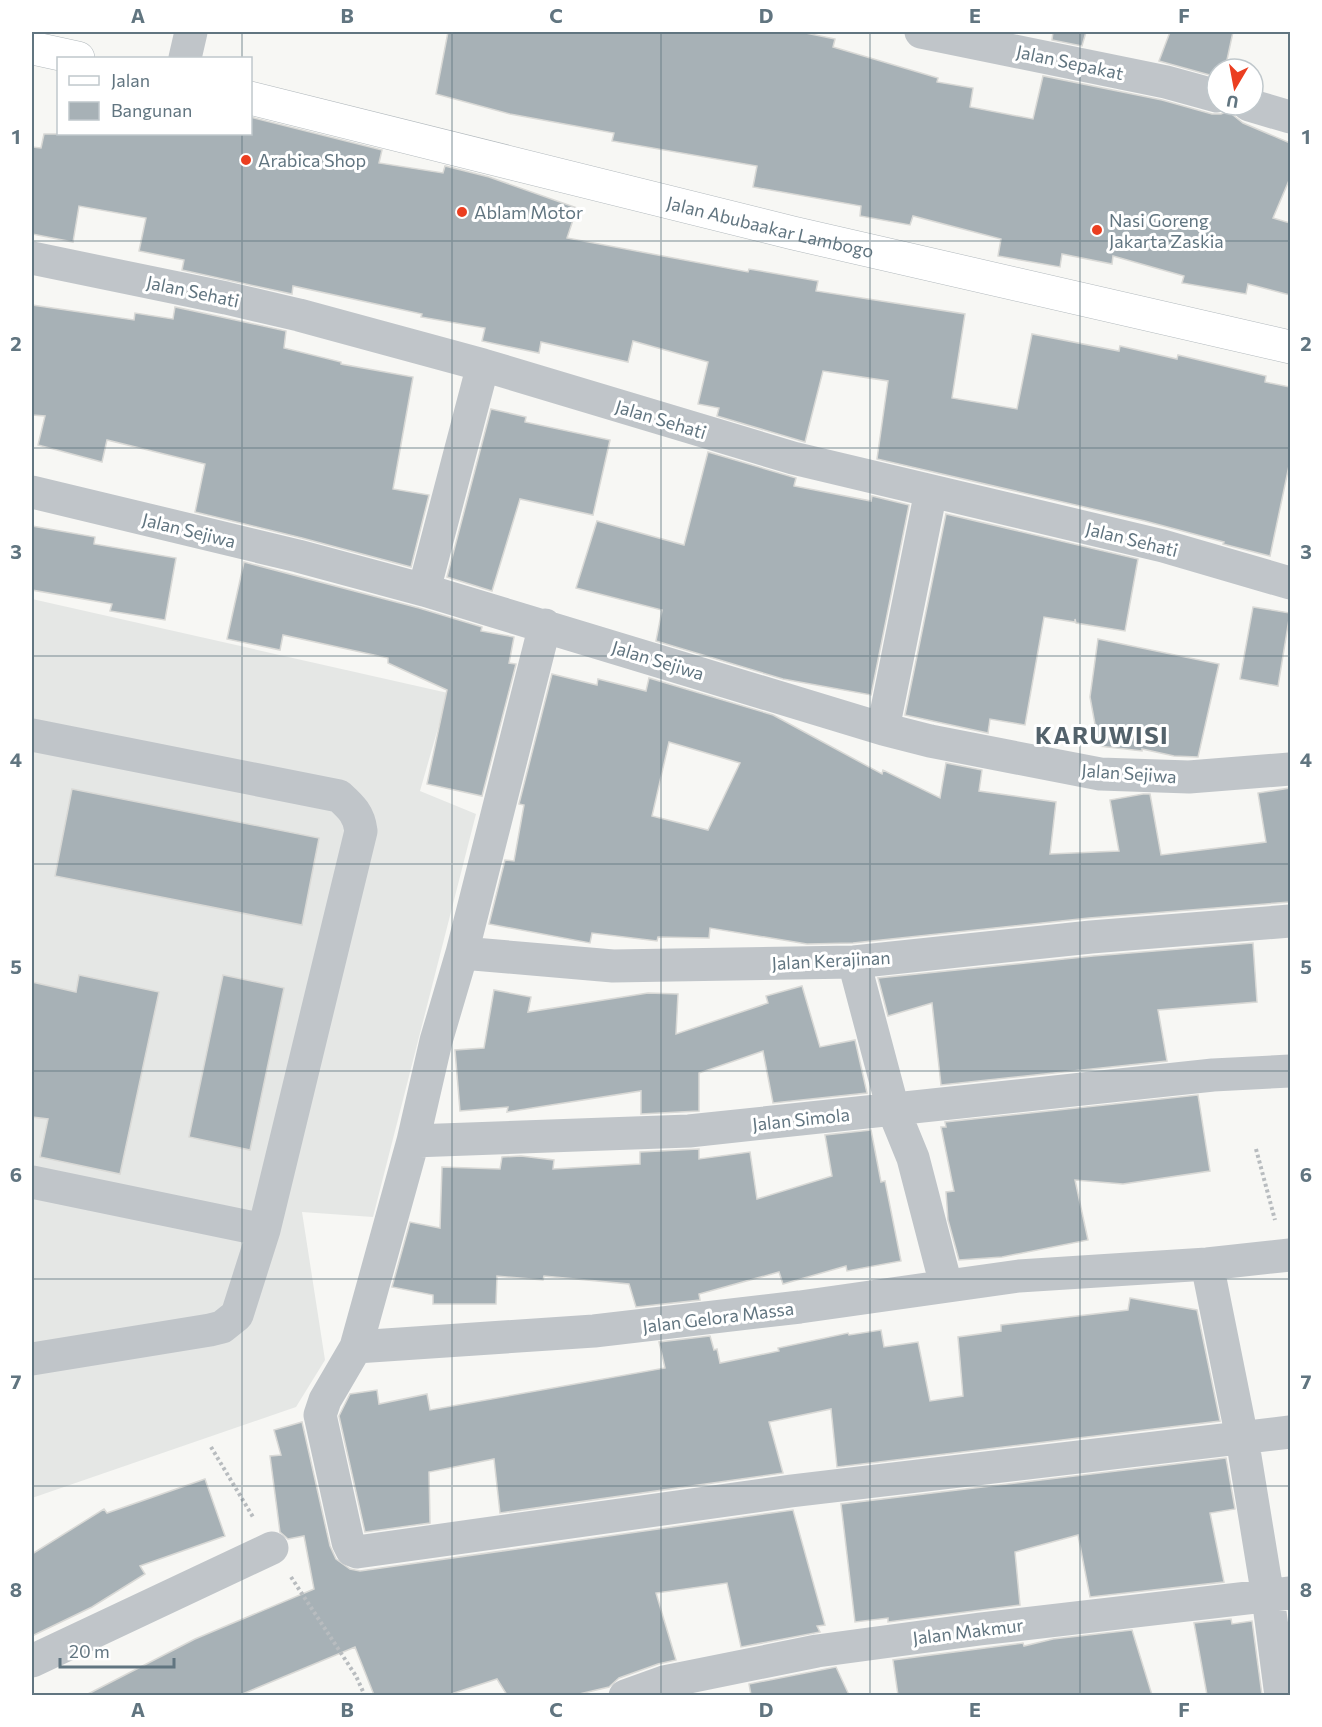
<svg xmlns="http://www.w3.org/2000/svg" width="1322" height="1727" viewBox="0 0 1322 1727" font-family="Commissioner,sans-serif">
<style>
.built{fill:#e5e7e5}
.building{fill:#a7b1b6;stroke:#d9d9d6;stroke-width:1.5;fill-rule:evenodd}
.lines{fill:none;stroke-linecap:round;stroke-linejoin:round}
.secondary-casing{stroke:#b2b9bd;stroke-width:34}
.path{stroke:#b8bcbf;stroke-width:4;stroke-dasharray:3 3;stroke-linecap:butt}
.street{stroke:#c0c5c9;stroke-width:33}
.secondary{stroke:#fff;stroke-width:33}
.grid{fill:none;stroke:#617580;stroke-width:1.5;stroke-opacity:0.55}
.poi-dot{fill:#eb3e20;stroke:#fff;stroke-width:2}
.labels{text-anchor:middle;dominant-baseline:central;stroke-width:6;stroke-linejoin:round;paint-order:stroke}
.street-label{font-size:18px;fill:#617580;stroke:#fff}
.poi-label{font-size:18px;fill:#617580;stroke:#fff;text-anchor:start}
.district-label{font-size:24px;font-weight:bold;letter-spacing:1.5px;fill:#53626b;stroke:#fff}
.neatline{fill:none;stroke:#617580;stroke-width:2}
.grid-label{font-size:20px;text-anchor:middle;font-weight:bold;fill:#617580}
</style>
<rect width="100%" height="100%" fill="#f7f7f4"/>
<path class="built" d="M 32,599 L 448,693 L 420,791 L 476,814 L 373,1217 L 302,1212 L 325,1360 L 296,1407 L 32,1498 Z"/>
<path class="building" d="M 448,32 L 801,32 L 835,39 L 833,47 L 938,78 L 937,82 L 973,88 L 970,107 L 1033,119 L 1043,76 L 1162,100 L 1212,114 L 1221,114 L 1228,111 L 1243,123 L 1290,143 L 1290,178 L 1273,218 L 1290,223 L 1290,295 L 1248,284 L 1246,294 L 1182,283 L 1184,276 L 1113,256 L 1112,264 L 1062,254 L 1060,267 L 998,256 L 1001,239 L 913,216 L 910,225 L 860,216 L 861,206 L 753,187 L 757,166 L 612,141 L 614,133 L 510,114 L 436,94 Z
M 1053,32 L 1086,32 L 1082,46 L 1052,40 Z
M 1170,32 L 1233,32 L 1225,69 L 1217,69 L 1217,77 L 1159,61 Z
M 250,117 L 382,150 L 379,163 L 443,173 L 445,166 L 489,177 L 577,208 L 567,238 L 748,272 L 749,269 L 818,281 L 816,291 L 965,314 L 952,398 L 1017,409 L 1032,334 L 1119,351 L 1120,346 L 1177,359 L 1178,355 L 1266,376 L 1265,382 L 1290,387 L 1290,461 L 1270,556 L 1223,544 L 1224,542 L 1145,521 L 877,459 L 888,381 L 823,371 L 805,442 L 717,416 L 719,408 L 698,404 L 708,362 L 633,341 L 628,362 L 541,342 L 539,353 L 482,341 L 485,328 L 421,317 L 422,314 L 293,286 L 292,294 L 182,270 L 184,260 L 139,251 L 146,218 L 79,206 L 73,242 L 32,234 L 32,147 L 41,148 L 44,134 L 250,134 Z
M 32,305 L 134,320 L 135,313 L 173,319 L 175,307 L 286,331 L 284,348 L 341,362 L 341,364 L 413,377 L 393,489 L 429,495 L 411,567 L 302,538 L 195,512 L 205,464 L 107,440 L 102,462 L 38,445 L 45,416 L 32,415 Z
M 491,409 L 526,417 L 525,422 L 610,440 L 593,515 L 520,499 L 492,591 L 447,577 Z
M 708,452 L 796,478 L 794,486 L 871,501 L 872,496 L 909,505 L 871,695 L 783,679 L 656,641 L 662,610 L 576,588 L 597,521 L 684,545 Z
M 946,514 L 1138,559 L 1125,631 L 1076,623 L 1075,619 L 1075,622 L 1044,617 L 1025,725 L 990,719 L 988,733 L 905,715 Z
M 32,526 L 95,537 L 94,544 L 176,558 L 165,620 L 110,611 L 112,604 L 32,590 Z
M 244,562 L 419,608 L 482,627 L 481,631 L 514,637 L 509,663 L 516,664 L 482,796 L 427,784 L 447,690 L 388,663 L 388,658 L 283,635 L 280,650 L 227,639 Z
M 1253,607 L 1290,613 L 1278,686 L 1240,679 Z
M 1098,639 L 1219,664 L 1198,757 L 1174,756 L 1142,749 L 1142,751 L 1099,746 L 1090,697 Z
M 552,674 L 597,685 L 598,679 L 646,691 L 649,678 L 773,715 L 882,774 L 883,770 L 940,798 L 946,763 L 982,770 L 979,791 L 1056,802 L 1050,854 L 1119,851 L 1110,800 L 1143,794 L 1150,794 L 1161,855 L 1266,842 L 1258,793 L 1290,788 L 1290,902 L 1089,918 L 853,943 L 807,944 L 710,928 L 709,938 L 658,937 L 657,941 L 592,933 L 590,943 L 489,924 L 505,860 L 514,861 L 524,805 L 519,804 ZM 669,742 L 740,763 L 708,830 L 652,816 Z
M 72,789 L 319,838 L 302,925 L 55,876 Z
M 1253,943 L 1257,1002 L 1158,1010 L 1167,1061 L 941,1085 L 932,1003 L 888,1016 L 878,978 L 1093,956 Z
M 79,975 L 159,992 L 120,1174 L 40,1157 L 48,1119 L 32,1117 L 32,982 L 76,992 Z
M 223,975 L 284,988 L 250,1150 L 189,1137 Z
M 802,986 L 820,1047 L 855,1040 L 867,1093 L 773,1103 L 763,1051 L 699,1073 L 699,1111 L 641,1114 L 641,1091 L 507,1112 L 508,1107 L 460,1111 L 455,1050 L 484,1048 L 494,990 L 531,997 L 528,1012 L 648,993 L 678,994 L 676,1034 L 768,1003 L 766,996 Z
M 1198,1095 L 1210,1171 L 1123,1184 L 1075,1180 L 1088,1240 L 1002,1257 L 959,1260 L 948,1220 L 946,1192 L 954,1191 L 941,1127 L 946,1127 L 945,1122 Z
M 871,1130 L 881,1182 L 885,1181 L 901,1261 L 847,1271 L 846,1266 L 783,1284 L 779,1272 L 699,1294 L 700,1300 L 636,1307 L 629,1284 L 544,1276 L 543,1280 L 497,1276 L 496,1304 L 433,1304 L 433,1295 L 392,1287 L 410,1222 L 440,1228 L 442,1167 L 500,1169 L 502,1157 L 521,1156 L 554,1160 L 553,1169 L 640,1164 L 640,1152 L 699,1149 L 699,1159 L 750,1152 L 757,1199 L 832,1176 L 825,1135 Z
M 1130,1298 L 1197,1310 L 1220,1421 L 837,1467 L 831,1409 L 769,1422 L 783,1473 L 500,1513 L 494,1459 L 429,1472 L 430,1523 L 365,1532 L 339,1416 L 350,1394 L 377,1390 L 379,1404 L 427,1394 L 430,1410 L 665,1368 L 659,1342 L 710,1336 L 714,1350 L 717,1349 L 720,1363 L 779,1351 L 778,1348 L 848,1333 L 849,1335 L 881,1330 L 884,1347 L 918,1342 L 930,1401 L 963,1396 L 958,1337 L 1001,1331 L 1001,1325 L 1128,1310 Z
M 302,1422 L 330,1546 L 336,1559 L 350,1569 L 360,1571 L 793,1510 L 825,1625 L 817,1626 L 820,1632 L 741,1647 L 727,1583 L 656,1593 L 676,1660 L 658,1664 L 619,1678 L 609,1687 L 575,1695 L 507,1695 L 497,1679 L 448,1695 L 374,1695 L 355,1647 L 240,1695 L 86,1695 L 195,1639 L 314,1589 L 304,1536 L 288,1539 L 280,1532 L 270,1456 L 281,1455 L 274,1430 Z
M 1226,1458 L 1235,1509 L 1210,1513 L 1224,1582 L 1090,1597 L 1078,1535 L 1015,1552 L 1020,1605 L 888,1622 L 888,1618 L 855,1622 L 841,1504 Z
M 205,1479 L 225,1536 L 140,1566 L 145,1574 L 92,1607 L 32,1636 L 32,1554 L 104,1509 L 107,1513 Z
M 1231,1619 L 1232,1624 L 1252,1621 L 1262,1695 L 1207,1695 L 1194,1623 Z
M 1132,1630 L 1152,1695 L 898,1695 L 893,1660 L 1023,1643 L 1024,1646 L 1053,1639 Z
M 836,1667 L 849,1695 L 751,1695 L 749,1684 Z"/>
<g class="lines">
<g class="secondary-casing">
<g id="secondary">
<path d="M 32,48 L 78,58"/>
<path id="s1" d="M 250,98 L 793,233 L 1290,347"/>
</g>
</g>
<path class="path" d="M 1256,1149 L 1275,1220
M 211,1447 L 253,1517
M 291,1577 L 356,1676 L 365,1696"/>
<path class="street" d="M 921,32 L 1166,82 L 1217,96
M 185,58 L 191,32
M 1249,105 L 1290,117
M 32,258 L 226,298 L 299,315 L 483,365 L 793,458 L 1163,546 L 1290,583
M 32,492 L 298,556 L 424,590 L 883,729 L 930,741 L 1100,774 L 1189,777 L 1290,769
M 424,590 L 483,365
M 883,729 L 931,491
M 32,735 L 339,796 C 351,807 359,814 361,831 L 264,1230 L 237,1315 L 222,1327 L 210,1330 L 32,1359
M 1290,921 L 1091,937 L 854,962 L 613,966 L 462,953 L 436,1041 L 413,1141 L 689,1131 L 1213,1075 L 1290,1071
M 462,953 L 545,625
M 854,962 L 893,1109 L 913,1158 L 946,1285
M 413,1141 L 356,1347 L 594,1331 L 800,1307 L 1019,1276 L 1207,1264 L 1290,1255
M 32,1182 L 264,1230
M 1207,1264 L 1242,1438 L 1268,1597 L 1281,1696
M 356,1347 L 325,1400 L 320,1415 L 348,1542 L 352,1550 L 357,1552 L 791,1491 L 1290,1432
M 32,1661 L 272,1548
M 625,1696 L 664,1682 L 817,1651 L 980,1629 L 1290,1593"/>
<use href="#secondary" class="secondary"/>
</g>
<path class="grid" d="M 242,32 L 242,58M 452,32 L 452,1696M 661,32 L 661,1696M 870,32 L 870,1696M 1080,32 L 1080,1696M 242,134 L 242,1696M 32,241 L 1290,241M 32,448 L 1290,448M 32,656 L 1290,656M 32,864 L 1290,864M 32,1071 L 1290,1071M 32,1279 L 1290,1279M 32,1486 L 1290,1486"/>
<g class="poi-dot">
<circle cx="246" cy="160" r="6"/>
<circle cx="462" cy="212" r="6"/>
<circle cx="1097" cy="230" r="6"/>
</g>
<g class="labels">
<g class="street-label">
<text transform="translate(1070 62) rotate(12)">Jalan Sepakat</text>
<text stroke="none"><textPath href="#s1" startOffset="536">Jalan Abubaakar Lambogo</textPath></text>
<text transform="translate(193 291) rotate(12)">Jalan Sehati</text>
<text transform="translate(661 419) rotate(17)">Jalan Sehati</text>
<text transform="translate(189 530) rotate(14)">Jalan Sejiwa</text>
<text transform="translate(1132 539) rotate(14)">Jalan Sehati</text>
<text transform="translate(658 660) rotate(17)">Jalan Sejiwa</text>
<text transform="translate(1129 773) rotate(4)">Jalan Sejiwa</text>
<text transform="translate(831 960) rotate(-3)">Jalan Kerajinan</text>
<text transform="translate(801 1119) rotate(-6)">Jalan Simola</text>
<text transform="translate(718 1317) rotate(-7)">Jalan Gelora Massa</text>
<text transform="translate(968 1631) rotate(-7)">Jalan Makmur</text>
</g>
<g class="poi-label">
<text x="258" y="160">Arabica Shop</text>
<text x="474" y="212">Ablam Motor</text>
<text x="1109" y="220">Nasi Goreng<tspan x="1109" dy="21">Jakarta Zaskia</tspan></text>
</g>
<g class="district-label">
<text x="1102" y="734">KARUWISI</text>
</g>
</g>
<rect width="1322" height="1727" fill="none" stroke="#ffffff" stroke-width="66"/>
<rect x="57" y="57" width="195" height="78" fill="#ffffff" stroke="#c0c8cc" stroke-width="1.5"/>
<rect x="69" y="76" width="30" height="9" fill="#ffffff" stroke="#c0c8cc" stroke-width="1.5"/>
<text x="111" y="87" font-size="18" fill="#617580">Jalan</text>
<rect x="69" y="102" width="30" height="18" fill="#a7b1b6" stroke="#c0c8cc" stroke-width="1.5"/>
<text x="111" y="117" font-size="18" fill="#617580">Bangunan</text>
<g transform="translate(1235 87) rotate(190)"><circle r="28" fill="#ffffff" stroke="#c0c8cc" stroke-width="1.5"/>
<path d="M0-4.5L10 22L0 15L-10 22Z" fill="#eb3e20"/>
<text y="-9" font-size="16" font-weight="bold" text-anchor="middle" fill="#617580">U</text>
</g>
<path d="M60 1658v9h114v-9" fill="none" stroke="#617580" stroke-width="3"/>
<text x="69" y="1658" font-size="18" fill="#617580" stroke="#ffffff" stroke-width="4.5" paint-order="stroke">20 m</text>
<rect x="33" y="33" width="1256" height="1661" class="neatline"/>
<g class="grid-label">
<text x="138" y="23">A</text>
<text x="347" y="23">B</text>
<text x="556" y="23">C</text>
<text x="766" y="23">D</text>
<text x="975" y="23">E</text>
<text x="1184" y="23">F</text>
<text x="16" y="144">1</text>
<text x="1306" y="144">1</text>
<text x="16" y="351">2</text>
<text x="1306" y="351">2</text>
<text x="16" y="559">3</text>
<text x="1306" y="559">3</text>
<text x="16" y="767">4</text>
<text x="1306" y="767">4</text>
<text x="16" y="974">5</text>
<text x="1306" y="974">5</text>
<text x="16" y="1182">6</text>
<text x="1306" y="1182">6</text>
<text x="16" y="1389">7</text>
<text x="1306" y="1389">7</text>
<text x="16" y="1597">8</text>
<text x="1306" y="1597">8</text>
<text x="138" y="1717">A</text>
<text x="347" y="1717">B</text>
<text x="556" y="1717">C</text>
<text x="766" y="1717">D</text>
<text x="975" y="1717">E</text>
<text x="1184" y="1717">F</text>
</g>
</svg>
